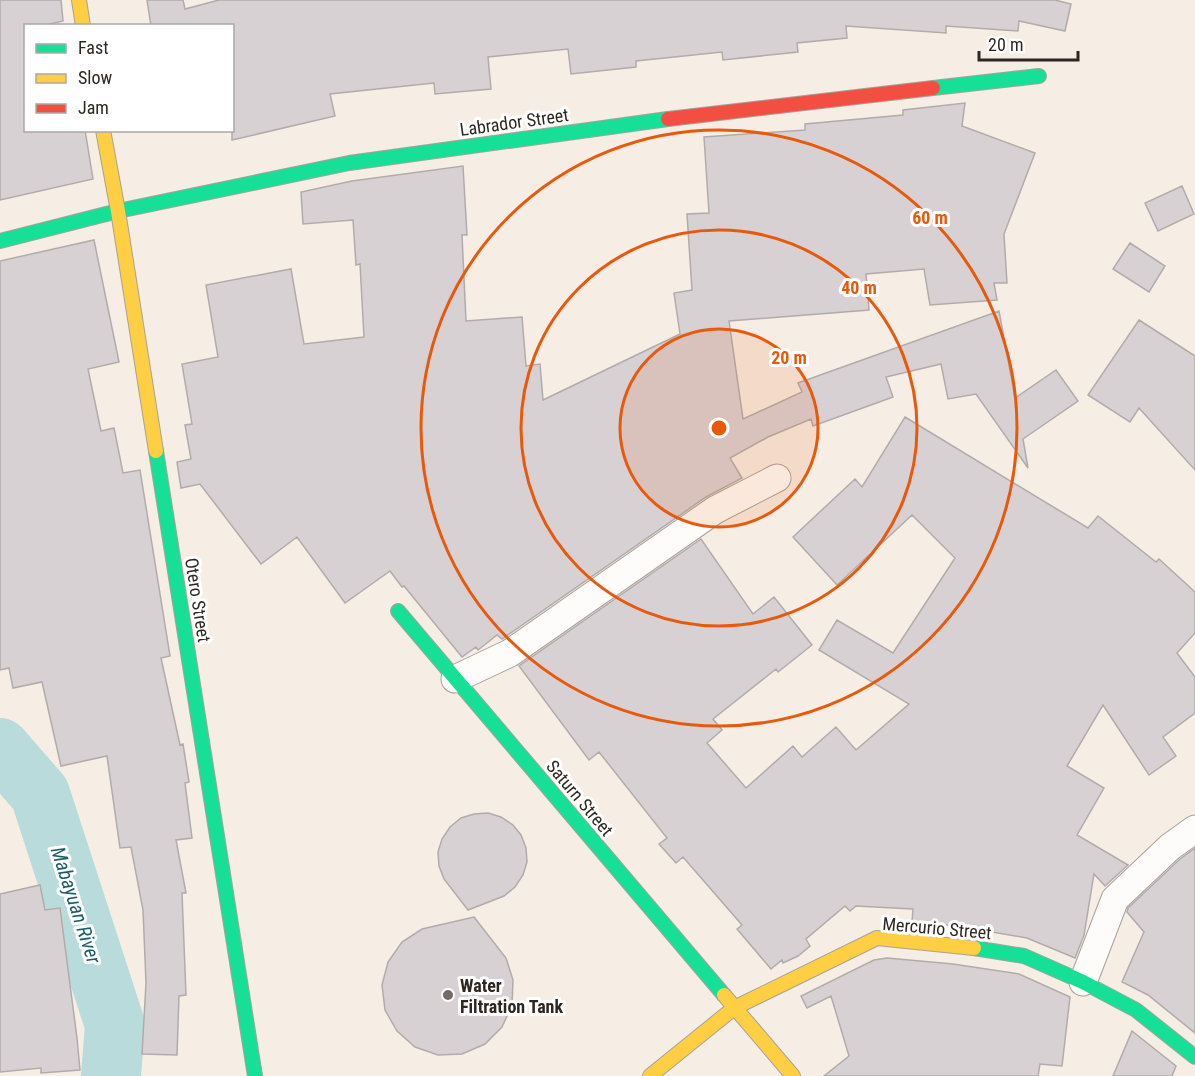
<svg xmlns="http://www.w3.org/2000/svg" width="1195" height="1076" viewBox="0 0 1195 1076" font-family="'Roboto Condensed',sans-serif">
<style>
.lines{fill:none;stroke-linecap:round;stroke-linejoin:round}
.river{stroke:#badbdc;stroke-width:60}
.building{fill:#d7d1d4;stroke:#b1acab;stroke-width:1.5}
.street-casing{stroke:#a8a19a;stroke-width:29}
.fast-casing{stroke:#a8a19a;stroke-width:16}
.slow-casing{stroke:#a8a19a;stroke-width:16}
.jam-casing{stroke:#a8a19a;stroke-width:16}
.street{stroke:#fefcfb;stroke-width:27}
.fast{stroke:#16e098;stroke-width:14}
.slow{stroke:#ffcf43;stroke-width:14}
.jam{stroke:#f24e42;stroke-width:14}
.ring{fill:none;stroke:#e8590c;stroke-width:3}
.poi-dot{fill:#746c65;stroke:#fff;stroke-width:2}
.labels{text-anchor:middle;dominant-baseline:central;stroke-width:6;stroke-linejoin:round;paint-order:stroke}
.street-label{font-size:18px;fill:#2e2721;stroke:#fff}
.poi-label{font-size:18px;font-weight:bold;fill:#2e2721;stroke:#fff;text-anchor:start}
.water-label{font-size:20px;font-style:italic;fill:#1a5d64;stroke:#fff}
.centre{fill:#e8590c;stroke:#fff;stroke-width:3}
.ring-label{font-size:18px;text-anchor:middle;font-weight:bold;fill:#e8590c;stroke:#fff;stroke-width:6;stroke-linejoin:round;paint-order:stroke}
</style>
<rect width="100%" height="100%" fill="#f6ede4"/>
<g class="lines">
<path class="river" d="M 0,748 L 40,794 L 115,1025 L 111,1076"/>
</g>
<path class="building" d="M 0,0 L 61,0 L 63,21 L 41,26 L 26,26 L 26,130 L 85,130 L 93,179 L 0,200 Z
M 147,0 L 183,0 L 185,9 L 219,0 L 1055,0 L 1071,4 L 1065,31 L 1019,21 L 1018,31 L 946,26 L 946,33 L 846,26 L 847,38 L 797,43 L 798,52 L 723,60 L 722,52 L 636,61 L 636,67 L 571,74 L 568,49 L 488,57 L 491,89 L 435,94 L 434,83 L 330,94 L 335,116 L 232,140 L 232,26 L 151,26 Z
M 965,103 L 962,126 L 1035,153 L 1004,234 L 1007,283 L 994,283 L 997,300 L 930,305 L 924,269 L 866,274 L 869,310 L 729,321 L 743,419 L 802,392 L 798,383 L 999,311 L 1015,398 L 1056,370 L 1078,401 L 1023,439 L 1028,468 L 976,394 L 948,399 L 941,364 L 886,377 L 893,397 L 813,426 L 811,419 L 768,437 L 730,458 L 742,478 L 706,497 L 502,639 L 497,635 L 478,650 L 476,647 L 462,657 L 404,586 L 402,587 L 390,571 L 345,603 L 297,537 L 261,564 L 200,484 L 181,488 L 177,462 L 191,459 L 185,425 L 192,424 L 182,364 L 218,357 L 206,285 L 291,269 L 304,344 L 364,337 L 360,264 L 356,265 L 353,220 L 303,224 L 301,192 L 352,181 L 463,166 L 467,235 L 462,235 L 466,321 L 522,317 L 526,366 L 540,364 L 543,400 L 680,334 L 674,293 L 692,290 L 687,214 L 709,213 L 704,137 L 805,130 L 805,124 L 903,115 L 903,110 Z
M 1182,186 L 1194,214 L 1158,231 L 1145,203 Z
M 94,240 L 119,362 L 88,369 L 101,431 L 114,428 L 123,473 L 140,470 L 170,656 L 161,658 L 180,745 L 183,744 L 189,782 L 185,783 L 192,838 L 176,840 L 186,893 L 182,893 L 186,995 L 179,996 L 177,1055 L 142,1054 L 146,983 L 143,910 L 131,847 L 120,848 L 107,756 L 61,766 L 42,682 L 13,688 L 9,668 L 0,670 L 0,261 Z
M 1130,243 L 1165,266 L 1149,292 L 1113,269 Z
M 1139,320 L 1195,356 L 1195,470 L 1139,408 L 1130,422 L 1088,395 Z
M 905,417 L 1088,528 L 1098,516 L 1156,562 L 1159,559 L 1195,592 L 1195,633 L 1177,653 L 1195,677 L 1195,713 L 1163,737 L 1176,756 L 1149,775 L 1103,705 L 1067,766 L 1104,788 L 1077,835 L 1128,865 L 1105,886 L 1094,874 L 1084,935 L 1075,958 L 1027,938 L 958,926 L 912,922 L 913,909 L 856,906 L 850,911 L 845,906 L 806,939 L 810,946 L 798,956 L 783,963 L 782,960 L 771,969 L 737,929 L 742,925 L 683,857 L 676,863 L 659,844 L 667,838 L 599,752 L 589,760 L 519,666 L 701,539 L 753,614 L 774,597 L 812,645 L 778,672 L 776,669 L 713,719 L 722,730 L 707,743 L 746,788 L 793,746 L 802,757 L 836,727 L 856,750 L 909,704 L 819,650 L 837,620 L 893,653 L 955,558 L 912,515 L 837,585 L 793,537 L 855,479 L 862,487 Z
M 488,813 L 501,817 L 513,825 L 521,835 L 526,848 L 527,862 L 523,875 L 515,887 L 504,896 L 468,910 L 444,879 L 439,866 L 438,852 L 442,839 L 450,827 L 461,818 L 474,814 Z
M 1195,848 L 1195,1033 L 1148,995 L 1122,982 L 1144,932 L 1127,912 L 1128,908 L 1180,859 Z
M 40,885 L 45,910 L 60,908 L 77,1038 L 80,1070 L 41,1073 L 41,1068 L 0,1072 L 0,894 Z
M 474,917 L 506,958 L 513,980 L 512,1005 L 502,1027 L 485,1044 L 462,1054 L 438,1055 L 415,1047 L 397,1031 L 385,1010 L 382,985 L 388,962 L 402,942 L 422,929 Z
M 887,958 L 953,964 L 1019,974 L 1070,997 L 1062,1066 L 1040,1064 L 1038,1076 L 824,1076 L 849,1056 L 831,996 L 807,1008 L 801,996 L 874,960 Z
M 1132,1031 L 1176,1066 L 1172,1076 L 1113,1076 Z"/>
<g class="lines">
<g class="street-casing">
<path id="street" d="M 455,679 L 510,653 L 715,510 L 777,478
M 1083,982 L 1115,899 L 1170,847 L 1195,829"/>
</g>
<g class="fast-casing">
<path id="fast" d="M 933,88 L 1039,76
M 0,241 L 118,211 L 349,163 L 668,119
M 156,451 L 255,1076
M 398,611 L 724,995
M 974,948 L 1024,956 L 1083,982 L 1136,1010 L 1195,1057"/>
</g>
<g class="slow-casing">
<path id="slow" d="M 79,0 L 83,26
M 103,130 L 118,211 L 156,451
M 724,995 L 793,1076
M 650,1076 L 734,1008 L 877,938 L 974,948"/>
</g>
<g class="jam-casing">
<path id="jam" d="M 668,119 L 933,88"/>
</g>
<use href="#street" class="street"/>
<use href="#fast" class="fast"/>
<use href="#slow" class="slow"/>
<use href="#jam" class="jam"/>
</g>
<circle cx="719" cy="428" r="99" fill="#e8590c" fill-opacity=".12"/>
<g class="ring">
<circle cx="719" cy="428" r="99"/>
<circle cx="719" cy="428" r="198"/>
<circle cx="719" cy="428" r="298"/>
</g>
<circle class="poi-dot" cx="448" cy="995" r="6"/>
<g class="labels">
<g class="street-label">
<text transform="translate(514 122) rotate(-8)">Labrador Street</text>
<text transform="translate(198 600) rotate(81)">Otero Street</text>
<text transform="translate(580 798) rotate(50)">Saturn Street</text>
<text transform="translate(937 928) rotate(5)">Mercurio Street</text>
</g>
<g class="poi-label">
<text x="460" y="985">Water<tspan x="460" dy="21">Filtration Tank</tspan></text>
</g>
<g class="water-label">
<text transform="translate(76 905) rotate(72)">Mabayuan River</text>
</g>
</g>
<circle cx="719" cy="428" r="9" class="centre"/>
<g class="ring-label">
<text x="930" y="224">60 m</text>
<text x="859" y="294">40 m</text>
<text x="789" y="364">20 m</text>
</g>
<rect x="24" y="24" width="210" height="108" fill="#ffffff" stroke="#aba9a6" stroke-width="1.5"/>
<rect x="36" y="44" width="30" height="9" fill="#16e098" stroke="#aba9a6" stroke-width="1.5"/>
<text x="78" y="54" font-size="18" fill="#2e2721">Fast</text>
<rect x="36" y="74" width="30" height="9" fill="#ffcf43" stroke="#aba9a6" stroke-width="1.5"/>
<text x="78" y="84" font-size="18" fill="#2e2721">Slow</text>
<rect x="36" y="104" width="30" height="9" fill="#f24e42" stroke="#aba9a6" stroke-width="1.5"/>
<text x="78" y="114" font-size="18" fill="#2e2721">Jam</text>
<path d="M979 51v9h99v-9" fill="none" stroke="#2e2721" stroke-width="3"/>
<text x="988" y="51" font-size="18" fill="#2e2721" stroke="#ffffff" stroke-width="4.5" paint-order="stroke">20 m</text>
</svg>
